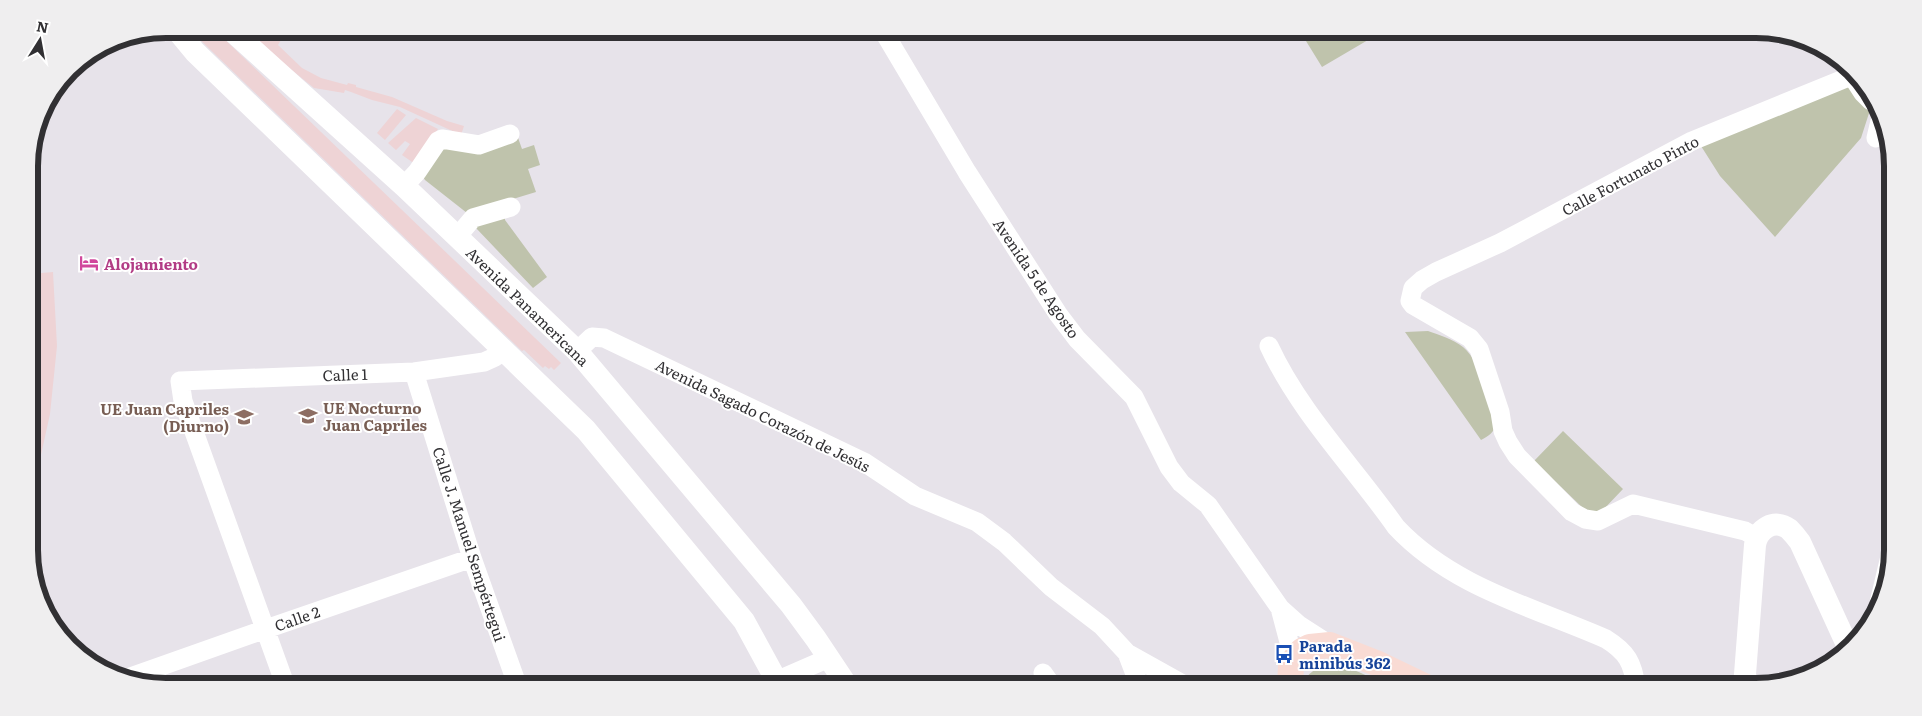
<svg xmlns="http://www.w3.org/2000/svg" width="1922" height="716" viewBox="0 0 1922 716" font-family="Literata,serif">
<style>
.commercial{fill:#eed3d5}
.green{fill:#bfc3ac}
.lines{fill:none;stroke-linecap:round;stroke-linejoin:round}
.minor{stroke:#fff;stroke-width:19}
.tertiary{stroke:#fff;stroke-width:22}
.secondary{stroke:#f9dbd4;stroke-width:26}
.labels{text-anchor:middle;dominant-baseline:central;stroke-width:4;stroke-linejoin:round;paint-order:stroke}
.street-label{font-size:15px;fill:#313033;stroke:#fff}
.hotel-label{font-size:15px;font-weight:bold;fill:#b23c85;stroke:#fff;text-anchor:start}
.education-label{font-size:15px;font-weight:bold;fill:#785e54;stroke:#fff;text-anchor:start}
.transit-label{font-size:15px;font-weight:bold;fill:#164399;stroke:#fff;text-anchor:start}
.rim{fill:none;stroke:#313033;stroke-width:6}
</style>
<rect width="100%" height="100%" fill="#e7e3ea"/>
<path class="commercial" d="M 189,29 L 214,29 L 561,363 L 554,370 L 551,367 L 549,369 L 545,366 L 543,368 L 524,350 L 522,351 Z
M 241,29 L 263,29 L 270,32 L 281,40 L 278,45 L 302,68 L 321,78 L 347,85 L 348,83 L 356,85 L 356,87 L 392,97 L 447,121 L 464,126 L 461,135 L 400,107 L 372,100 L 351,92 L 345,90 L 344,93 L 314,88 Z
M 397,109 L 406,115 L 385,140 L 377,133 Z
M 416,118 L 438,129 L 415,164 L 402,155 L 410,144 L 405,141 L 396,150 L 388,143 Z
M 32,144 L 35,184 L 30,253 L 29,156 Z
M 53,272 L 57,346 L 50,414 L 40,459 L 31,491 L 30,274 Z"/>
<path class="green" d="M 1328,29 L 1362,29 L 1368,40 L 1322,67 L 1306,41 Z
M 1840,85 L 1855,87 L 1871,107 L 1861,138 L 1775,237 L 1720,176 L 1701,146 Z
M 517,135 L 522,149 L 534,145 L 540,165 L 528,169 L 536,192 L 467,213 L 425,180 L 423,177 L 442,146 Z
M 505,216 L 505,220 L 547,277 L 533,288 L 476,228 L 477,222 Z
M 1428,331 C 1439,335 1453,339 1463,347 C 1482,363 1489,401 1496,425 C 1493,433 1489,436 1481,440 L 1405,332 Z
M 1563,431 L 1623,489 L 1602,511 L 1586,511 L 1534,461 Z
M 1323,665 C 1348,664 1368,676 1389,687 L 1301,687 C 1306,675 1312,671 1323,665 Z"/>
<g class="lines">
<path class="minor" d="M 882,29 L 967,172 L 1058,314 L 1077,339 L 1134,397 L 1169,467 L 1181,483 L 1208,505 L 1280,608 L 1299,625 L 1330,645
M 1852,76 L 1863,93 L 1871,101
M 1876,138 L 1880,121
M 404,186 L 417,172 L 438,141 L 442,139 L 479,145 L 510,134
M 457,237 L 473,218 L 511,207
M 1269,346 C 1300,413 1354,467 1396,527 C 1452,587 1533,607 1606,639 C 1627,652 1633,663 1636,687
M 577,351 L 592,337 L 604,338 L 864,462 L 915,496 L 977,522 L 1004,542 L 1051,587 L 1102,626 L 1127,653 L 1188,687
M 414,372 L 472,558 L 518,687
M 1756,537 L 1745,531 L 1633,504 L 1598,521 L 1585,519 L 1572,512 L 1517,456 L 1508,442 L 1503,431 L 1500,412 L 1479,349 L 1470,338 L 1413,305 L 1410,301 L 1413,288 L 1422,280 L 1436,272 L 1500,243 L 1692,141 L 1856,74
M 1280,608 L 1289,642 L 1291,666
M 1127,653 L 1140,687
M 1043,673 L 1053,687
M 122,680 L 266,629 L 472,558
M 286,687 L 183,401 L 180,381 L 414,372 L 484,362 L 495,357 L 505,350
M 762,687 L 829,658"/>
<path class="tertiary" d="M 176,29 L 195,52 L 586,430 L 744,621 L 780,687
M 230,29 L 404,186 L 577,351 L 791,605 L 816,639 L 848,687
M 1881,601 L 1893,550
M 1744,687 L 1755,545 C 1758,529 1774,518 1789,529 C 1793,533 1797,538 1800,542 L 1848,647"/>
<path class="secondary" d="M 1290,687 L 1291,666 L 1296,658 L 1302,651 L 1310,647 L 1330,645 L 1376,663 L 1426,687"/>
</g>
<defs>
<g id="hotel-bare" transform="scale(1.5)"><path d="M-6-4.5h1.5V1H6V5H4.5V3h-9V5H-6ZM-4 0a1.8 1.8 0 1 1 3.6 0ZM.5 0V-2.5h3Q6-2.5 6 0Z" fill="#d1479c" stroke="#fff" stroke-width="2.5" paint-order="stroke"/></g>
<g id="school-bare" transform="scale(1.5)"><path d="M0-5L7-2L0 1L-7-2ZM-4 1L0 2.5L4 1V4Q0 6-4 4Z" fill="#8d6e63" stroke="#fff" stroke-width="2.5" paint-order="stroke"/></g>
<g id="bus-bare" transform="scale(1.5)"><path d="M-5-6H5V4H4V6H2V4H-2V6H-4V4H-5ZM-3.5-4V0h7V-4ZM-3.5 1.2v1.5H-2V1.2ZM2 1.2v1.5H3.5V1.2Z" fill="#1a4fb4" stroke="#fff" stroke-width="2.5" paint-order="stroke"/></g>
</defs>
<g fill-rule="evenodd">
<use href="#hotel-bare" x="89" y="263"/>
<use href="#school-bare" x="308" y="416"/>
<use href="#school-bare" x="244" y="417"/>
<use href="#bus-bare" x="1284" y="654"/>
</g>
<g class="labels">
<g class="street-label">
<text transform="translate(1630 175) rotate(-28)">Calle Fortunato Pinto</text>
<text transform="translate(1037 278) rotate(56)">Avenida 5 de Agosto</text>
<text transform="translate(528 306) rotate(44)">Avenida Panamericana</text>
<text transform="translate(345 374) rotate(-2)">Calle 1</text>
<text transform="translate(763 415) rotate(26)">Avenida Sagado Corazón de Jesús</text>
<text transform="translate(470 544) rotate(72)">Calle J. Manuel Sempértegui</text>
<text transform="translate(297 618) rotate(-19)">Calle 2</text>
</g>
<g class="hotel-label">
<text x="104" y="263">Alojamiento</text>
</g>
<g class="education-label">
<text x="323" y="407">UE Nocturno<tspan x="323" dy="17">Juan Capriles</tspan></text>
<text x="229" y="408" text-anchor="end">UE Juan Capriles<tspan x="229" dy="17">(Diurno)</tspan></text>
</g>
<g class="transit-label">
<text x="1299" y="645">Parada<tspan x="1299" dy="17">minibús 362</tspan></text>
</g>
</g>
<path d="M0 0H1922V716H0ZM166 38H1756A128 128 0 0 1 1884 166V550A128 128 0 0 1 1756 678H166A128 128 0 0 1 38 550V166A128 128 0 0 1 166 38Z" fill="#efeeef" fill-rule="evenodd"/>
<path class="rim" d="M166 38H1756A128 128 0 0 1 1884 166V550A128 128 0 0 1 1756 678H166A128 128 0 0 1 38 550V166A128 128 0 0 1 166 38Z"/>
<g transform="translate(40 40) rotate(11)" stroke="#ffffff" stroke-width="4" paint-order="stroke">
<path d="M0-4L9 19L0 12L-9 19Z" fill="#313033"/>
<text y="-8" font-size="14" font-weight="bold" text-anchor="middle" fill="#313033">N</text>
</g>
</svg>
